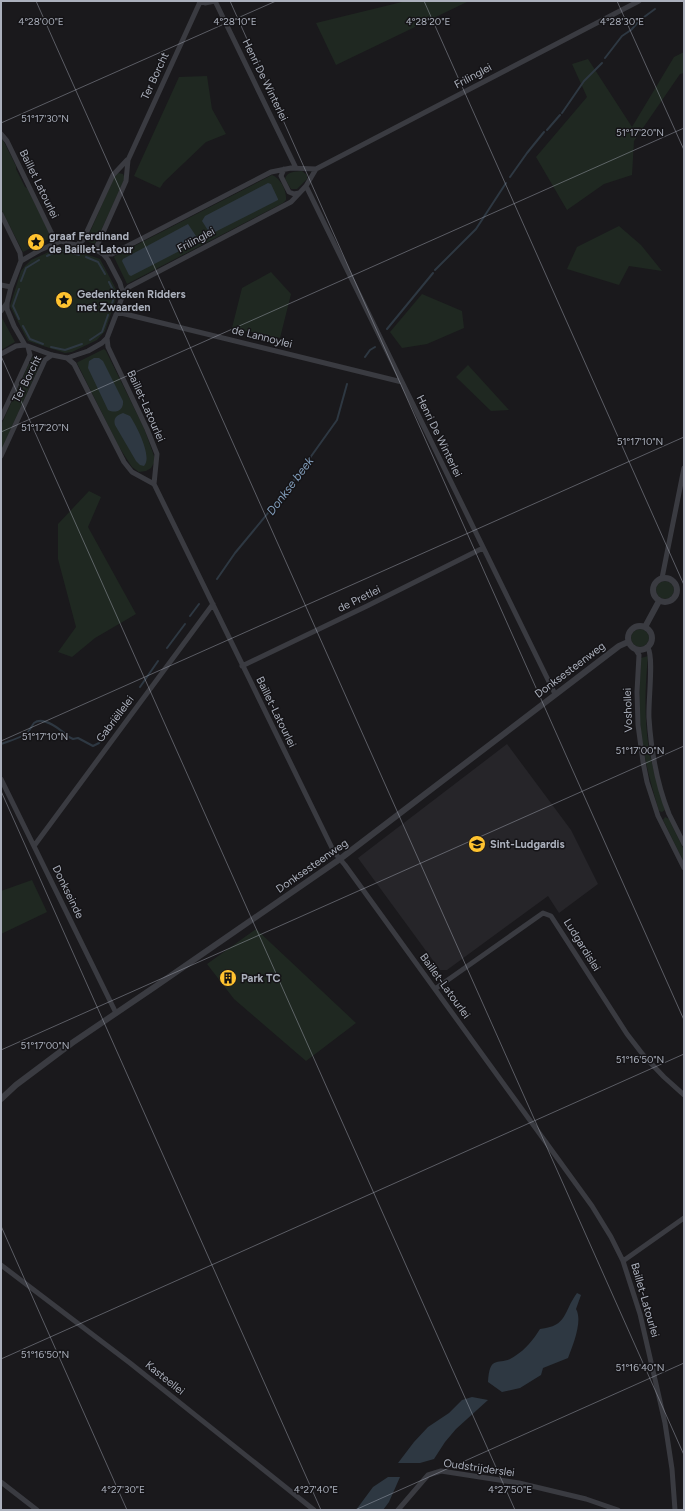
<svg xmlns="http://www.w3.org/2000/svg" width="685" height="1511" viewBox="0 0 685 1511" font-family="Figtree,sans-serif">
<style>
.built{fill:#262529}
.green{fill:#1f2821}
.water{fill:#2e3842}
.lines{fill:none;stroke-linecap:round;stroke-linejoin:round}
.stream{stroke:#2e3842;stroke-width:2}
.minor{stroke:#3a3b41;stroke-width:5}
.tertiary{stroke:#3a3b41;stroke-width:6}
.ticks{fill:none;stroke:#abb0bc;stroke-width:1;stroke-opacity:0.45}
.labels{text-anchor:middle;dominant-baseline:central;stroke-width:3;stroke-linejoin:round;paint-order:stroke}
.street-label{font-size:11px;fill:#abb0bc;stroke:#151417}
.poi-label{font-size:11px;font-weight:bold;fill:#abb0bc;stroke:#151417;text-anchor:start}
.water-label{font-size:12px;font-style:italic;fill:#809cb9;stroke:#151417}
.ticks-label{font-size:10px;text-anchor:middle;fill:#abb0bc;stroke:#151417;stroke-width:3;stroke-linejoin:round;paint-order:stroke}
</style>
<rect width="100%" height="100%" fill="#1a191c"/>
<path class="built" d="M 507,744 L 571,830 L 598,884 L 559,913 L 548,896 L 447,970 L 440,970 L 358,858 Z"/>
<path class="green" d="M 406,1 L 469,1 L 336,65 L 316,23 Z
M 684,52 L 684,73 L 680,74 L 634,141 L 632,175 L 604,184 L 567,210 L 536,157 L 587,97 L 572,64 L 588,59 L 632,127 L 674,57 Z
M 207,76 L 212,109 L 226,134 L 206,142 L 164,182 L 160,188 L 134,176 L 179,77 Z
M 1,136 L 16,166 L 16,169 L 25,187 L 27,188 L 51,236 L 51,238 L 23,252 L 1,209 Z
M 302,171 L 307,175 L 307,179 L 297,189 L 291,189 L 285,179 C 287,171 295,172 302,171 Z
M 118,173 L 123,174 L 125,178 L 95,244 L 86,241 L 115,175 Z
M 272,175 C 281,178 287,192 286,200 L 283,203 L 127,284 L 114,257 L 115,256 Z
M 619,226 L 641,245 L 662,271 L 629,266 L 619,285 L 567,269 L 577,247 Z
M 60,247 L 68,248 L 100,259 L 118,293 L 105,331 L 97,340 L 72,352 L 65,353 L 28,341 L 10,306 L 21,271 L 25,266 L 31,260 Z
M 271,272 L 291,294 L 280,338 L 232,328 L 242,288 Z
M 422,294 L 462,311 L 464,328 L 427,344 L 402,348 L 390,332 Z
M 1,316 L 15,342 L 1,350 Z
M 104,349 L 106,351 L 144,428 L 154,456 L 154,463 L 151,468 L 146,471 L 139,472 L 132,467 L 119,447 L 77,363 L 78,362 Z
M 33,355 L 42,358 L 41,362 L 1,451 L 1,425 Z
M 468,365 L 509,410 L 491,411 L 456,377 Z
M 89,491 L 101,497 L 88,527 L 136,614 L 95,638 L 72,657 L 58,652 L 76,627 L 58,559 L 58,524 Z
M656 590a9 9 0 1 1 18 0a9 9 0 1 1-18 0Z
M631 638a9 9 0 1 1 18 0a9 9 0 1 1-18 0Z
M 648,656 C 645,686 644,719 649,749 C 653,770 659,790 665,810 L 662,812 L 659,811 C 651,785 644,759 641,732 C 638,708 640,683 641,658 Z
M 665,817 L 669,819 L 684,850 L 684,863 L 663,820 Z
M 32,880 L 47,912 L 1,934 L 1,891 Z
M 256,929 L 356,1023 L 306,1061 L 234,999 L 207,964 Z"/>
<path class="water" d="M 268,183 L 271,184 L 278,199 L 278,200 L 213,233 L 209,232 L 202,221 L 205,216 Z
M 188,224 L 198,239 L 197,242 L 131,276 L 129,275 L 122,261 L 123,259 Z
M 94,358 L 99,358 L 103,361 L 123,401 C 124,410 116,414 108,410 L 88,368 L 89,361 Z
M 123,413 L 130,416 C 136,425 153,457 144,466 L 140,465 L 136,461 L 115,425 C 113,418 117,415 123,413 Z
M 577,1293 L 581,1295 L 576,1309 C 583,1321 573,1345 568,1358 L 543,1368 L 541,1375 L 520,1388 L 502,1392 L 488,1382 C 490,1352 499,1368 515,1356 C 526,1349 533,1340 540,1329 C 568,1326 563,1312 577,1293 Z
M 472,1397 L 488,1400 L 456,1429 L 445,1442 L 434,1459 L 420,1463 L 398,1463 L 414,1442 L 428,1427 L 449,1413 L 462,1400 Z
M 388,1477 L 400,1477 L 389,1502 L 383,1510 L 356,1510 L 373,1487 Z"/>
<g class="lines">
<path class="stream" d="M 605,58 L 622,36 L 631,30 L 640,20 L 655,9
M 562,113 L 584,81 L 602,63
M 547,130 L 560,115
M 510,177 L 527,153 L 544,132
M 47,256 C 61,249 64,250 79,255
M 86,257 L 98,262 L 105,274
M 435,270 L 476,229 L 506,183
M 21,281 L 26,268 L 39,260
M 109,282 L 115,294 L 111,307
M 19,289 L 13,306 L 19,319
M 23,326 L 30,339 L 43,344
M 387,329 L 433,273
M 90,340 L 102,332 L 108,315
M 51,347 L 65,350 L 82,344
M 365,357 L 370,350 L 375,347
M 217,579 L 235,553 L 287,490 L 337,420 L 347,384
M 190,616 L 199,604
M 167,648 L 185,624
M 140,687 L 158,661
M 125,706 L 131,699
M 1,744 C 9,741 17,739 24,735 C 29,733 31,727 34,723 C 44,715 62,731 69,737 L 73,739 L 78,738 L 93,746 L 99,743 L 115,718"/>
<path class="minor" d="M 199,1 L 205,3 L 215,1
M 215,1 L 296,168
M 1,134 L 7,141 L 53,236 L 61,241
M 284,169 L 281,176 L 289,192 L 294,194 L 299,193
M 306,186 L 555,694
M 1,214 L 20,253 L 21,261
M 61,241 L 98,251 L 103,254 L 108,260 L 120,283 L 123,294 L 117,312 L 107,338 L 102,343 L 88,351 L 67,358 L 52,355 L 25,345 L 14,326 L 7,309 L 7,303 L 11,287 L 21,261 L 40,250 Z
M 77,245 L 83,240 L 113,175 L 127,160
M 98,251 L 97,246 L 126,181 L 128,160 L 200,2
M 104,254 L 112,254 L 271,172 L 291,168 L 316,169
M 1,285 L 11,287
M 123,294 L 129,287 L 291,202 L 306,186 L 316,169 L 639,1
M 1,311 L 7,303
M 117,312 L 402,382
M 107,338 L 108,347 L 147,429 L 157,454 L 154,484 L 334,852 L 345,865 L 592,1206 L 611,1237 L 623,1261 L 640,1314 L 665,1423 L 672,1469 L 675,1510
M 1,354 L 16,346 L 25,345
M 67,358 L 74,364 L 124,462 L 132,472 L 154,484
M 1,418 L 30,355 L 28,347
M 1,456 L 45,360 L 52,355
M 662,578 L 684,468
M 648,648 C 654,658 648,702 649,718 C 651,749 657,784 669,814 C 674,824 679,834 684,844
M 636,650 L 639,655 L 637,692 L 638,725 L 643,762 L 647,782 L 658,816 L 684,868
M 242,666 L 367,606 L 483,548
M 1,779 L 116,1013
M 34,846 L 213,604
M 435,989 L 543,913 L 551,916 L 627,1034 L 644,1056 L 664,1077 L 684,1095
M 623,1261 L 684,1218
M 1,1265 L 130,1363 L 314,1510
M 1,1482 L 37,1510
M 398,1510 L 428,1475 L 441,1471 L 519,1483 L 586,1499 L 618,1510"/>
<path class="tertiary" d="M653 590a12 12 0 1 1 24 0a12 12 0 1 1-24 0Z
M628 638a12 12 0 1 1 24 0a12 12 0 1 1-24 0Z
M 645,627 L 659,601
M 1,1099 L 16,1085 L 72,1043 L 156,986 L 340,859 L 619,646 L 628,642"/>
</g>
<path class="ticks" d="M 36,1 L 684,1455M 230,1 L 684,1020M 424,1 L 684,585M 617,1 L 684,150M 1,123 L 276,1M 1,356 L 515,1510M 1,432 L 684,128M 1,741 L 684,437M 1,791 L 321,1510M 1,1050 L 684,746M 1,1226 L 127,1510M 1,1359 L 684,1054M 355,1510 L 684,1363"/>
<defs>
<g id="sight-disc" transform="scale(0.9)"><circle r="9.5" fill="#ffc32f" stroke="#151417"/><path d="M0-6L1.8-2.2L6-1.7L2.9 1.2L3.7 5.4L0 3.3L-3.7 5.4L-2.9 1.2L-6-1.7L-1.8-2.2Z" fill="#111"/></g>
<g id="school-disc" transform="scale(0.9)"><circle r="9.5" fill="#ffc32f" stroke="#151417"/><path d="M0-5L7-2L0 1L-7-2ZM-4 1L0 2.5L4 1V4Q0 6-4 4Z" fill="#111"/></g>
<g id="building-disc" transform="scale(0.9)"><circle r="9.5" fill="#ffc32f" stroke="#151417"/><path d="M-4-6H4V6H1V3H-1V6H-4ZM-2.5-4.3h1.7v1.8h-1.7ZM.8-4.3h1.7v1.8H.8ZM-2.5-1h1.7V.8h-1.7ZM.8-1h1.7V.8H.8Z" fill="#111"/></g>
</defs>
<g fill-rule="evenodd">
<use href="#sight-disc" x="36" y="242"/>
<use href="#sight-disc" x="64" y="300"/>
<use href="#school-disc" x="477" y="844"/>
<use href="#building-disc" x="228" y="978"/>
</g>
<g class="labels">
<g class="street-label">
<text transform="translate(155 76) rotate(-65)">Ter Borcht</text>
<text transform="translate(473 76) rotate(-28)">Frilinglei</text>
<text transform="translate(265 80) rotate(64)">Henri De Winterlei</text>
<text transform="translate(39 184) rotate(64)">Baillet Latourlei</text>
<text transform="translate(196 240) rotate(-28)">Frilinglei</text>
<text transform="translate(262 337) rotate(14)">de Lannoylei</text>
<text transform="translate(27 379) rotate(-63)">Ter Borcht</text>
<text transform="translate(146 406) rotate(66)">Baillet-Latourlei</text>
<text transform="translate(439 436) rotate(64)">Henri De Winterlei</text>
<text transform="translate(359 599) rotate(-26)">de Pretlei</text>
<text transform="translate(570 670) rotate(-37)">Donksesteenweg</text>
<text transform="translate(628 710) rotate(-92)">Voshollei</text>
<text transform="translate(276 712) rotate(64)">Baillet-Latourlei</text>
<text transform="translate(115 719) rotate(-53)">Gabriëllelei</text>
<text transform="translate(312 866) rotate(-35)">Donksesteenweg</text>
<text transform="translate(68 892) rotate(64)">Donkseinde</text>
<text transform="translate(582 945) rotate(58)">Ludgardislei</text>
<text transform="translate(445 986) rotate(54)">Baillet-Latourlei</text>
<text transform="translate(645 1300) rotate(74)">Baillet-Latourlei</text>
<text transform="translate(165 1378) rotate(39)">Kasteellei</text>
<text transform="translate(479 1468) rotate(8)">Oudstrijderslei</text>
</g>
<g class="poi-label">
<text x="49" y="236">graaf Ferdinand<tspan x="49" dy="13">de Baillet-Latour</tspan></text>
<text x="77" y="294">Gedenkteken Ridders<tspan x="77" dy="13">met Zwaarden</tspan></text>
<text x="490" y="844">Sint-Ludgardis</text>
<text x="241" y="978">Park TC</text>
</g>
<g class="water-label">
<text transform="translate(290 486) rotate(-53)">Donkse beek</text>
</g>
</g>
<g class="ticks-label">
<text x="41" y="25">4°28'00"E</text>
<text x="235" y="25">4°28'10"E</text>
<text x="428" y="25">4°28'20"E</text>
<text x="622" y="25">4°28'30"E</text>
<text x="45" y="122">51°17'30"N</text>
<text x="640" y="136">51°17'20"N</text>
<text x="45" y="431">51°17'20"N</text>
<text x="640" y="445">51°17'10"N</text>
<text x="45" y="740">51°17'10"N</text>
<text x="640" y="754">51°17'00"N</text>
<text x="45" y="1049">51°17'00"N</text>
<text x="640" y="1063">51°16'50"N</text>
<text x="45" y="1358">51°16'50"N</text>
<text x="640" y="1371">51°16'40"N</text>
<text x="123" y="1493">4°27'30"E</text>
<text x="316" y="1493">4°27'40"E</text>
<text x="510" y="1493">4°27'50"E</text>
</g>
<rect width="685" height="1511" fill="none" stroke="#abb0bc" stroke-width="4"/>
</svg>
